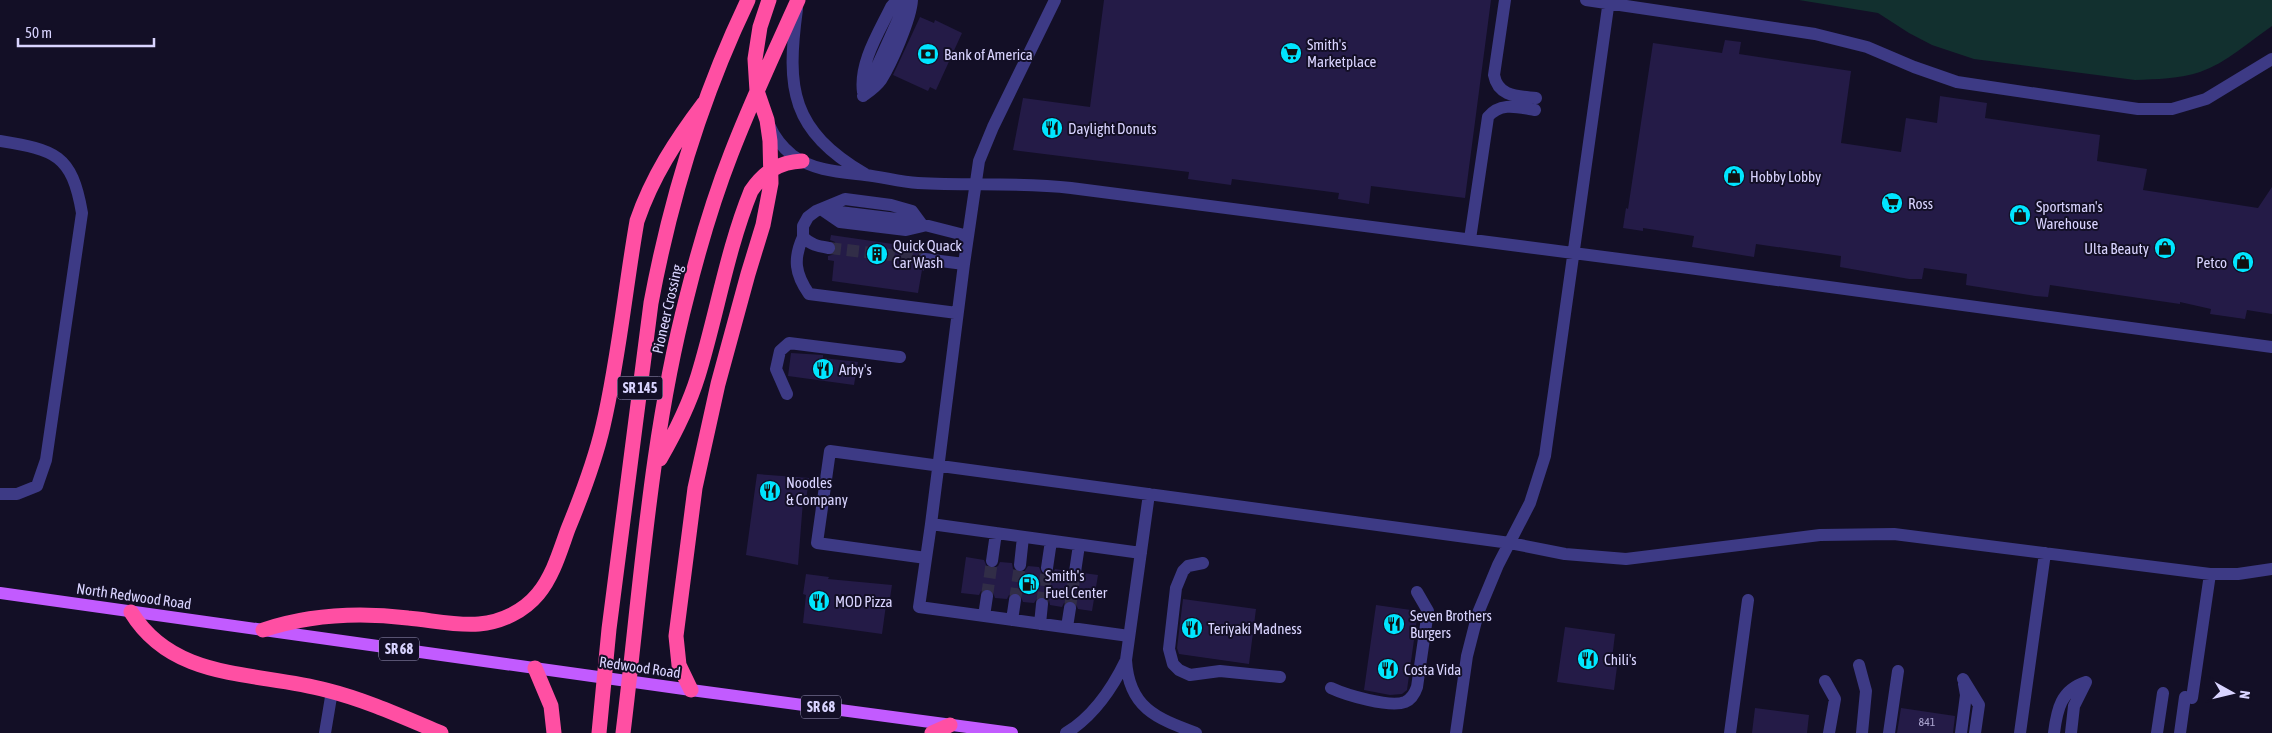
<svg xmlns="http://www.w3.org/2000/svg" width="2272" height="733" viewBox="0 0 2272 733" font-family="'Asap Condensed',sans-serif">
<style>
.green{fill:#12302f}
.building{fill:#241b47}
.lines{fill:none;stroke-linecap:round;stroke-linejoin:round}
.minor-tunnel{stroke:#312d47;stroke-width:12;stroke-dasharray:12 6;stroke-linecap:butt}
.minor{stroke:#3d3a85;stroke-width:12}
.major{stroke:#c25bff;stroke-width:12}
.highway{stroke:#ff4fa3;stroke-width:15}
.labels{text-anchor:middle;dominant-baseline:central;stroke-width:4;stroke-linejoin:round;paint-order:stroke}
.number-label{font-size:12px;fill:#aca6d1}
.shield{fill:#130f26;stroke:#9e99be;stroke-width:1}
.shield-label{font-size:14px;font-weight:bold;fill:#d9d4ff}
.poi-label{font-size:15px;fill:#d9d4ff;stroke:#130f26;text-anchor:start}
.street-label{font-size:15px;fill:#d9d4ff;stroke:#130f26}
</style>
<rect width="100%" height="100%" fill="#130f26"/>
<path class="green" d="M 1799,0 L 2272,0 L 2272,26 C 2250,41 2226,63 2200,72 C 2180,79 2156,79 2135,80 L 1974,59 L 1932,45 L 1909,33 L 1878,13 Z"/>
<path class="building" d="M 1104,0 L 1491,0 L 1465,198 L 1371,186 L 1369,204 L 1338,199 L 1339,193 L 1232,179 L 1231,185 L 1188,179 L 1189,172 L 1013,150 L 1023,98 L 1090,107 Z
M 920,17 L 934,23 L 935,20 L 962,33 L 936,90 L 930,87 L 928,91 L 893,75 Z
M 1725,40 L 1741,42 L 1739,54 L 1851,71 L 1841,143 L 1901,152 L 1906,118 L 1937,123 L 1940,96 L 1987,103 L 1985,118 L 2100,135 L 2097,161 L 2147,169 L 2143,190 L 2258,208 L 2272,187 L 2272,314 L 2247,310 L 2245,319 L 2210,314 L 2211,309 L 2180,302 L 2180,304 L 2050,285 L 2048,297 L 2035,296 L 1966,285 L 1967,274 L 1924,268 L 1922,279 L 1909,279 L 1840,267 L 1841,256 L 1756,244 L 1754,257 L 1692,247 L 1694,236 L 1643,228 L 1643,231 L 1623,228 L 1626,208 L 1628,209 L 1653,43 L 1722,53 Z
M 831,235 L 927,249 L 919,254 L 917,257 L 918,263 L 924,267 L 924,271 L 922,270 L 918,293 L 832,281 L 834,261 L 828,260 L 828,256 L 835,254 L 837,249 L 835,242 L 830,240 Z
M 791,353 L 823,355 L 823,358 L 858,362 L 854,385 L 788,376 Z
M 757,474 L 809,478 L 806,501 L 803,501 L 798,565 L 746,555 Z
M 966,557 L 984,560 L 987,567 L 991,569 L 998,566 L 1000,562 L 1012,563 L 1013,569 L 1019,573 L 1024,572 L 1028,566 L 1039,567 L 1042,574 L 1046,576 L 1053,573 L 1055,569 L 1067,571 L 1070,578 L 1074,580 L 1081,577 L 1083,573 L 1098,575 L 1092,611 L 1078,609 L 1075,602 L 1071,600 L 1064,603 L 1062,607 L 1050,605 L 1049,600 L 1043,596 L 1038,597 L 1034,603 L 1023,602 L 1020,594 L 1016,592 L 1009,595 L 1007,599 L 995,598 L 992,590 L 988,588 L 981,591 L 979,595 L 961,593 Z
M 806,574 L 829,577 L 828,579 L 892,585 L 889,605 L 886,605 L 882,634 L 803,623 L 806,595 L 803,594 Z
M 1183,599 L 1256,609 L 1249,664 L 1179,654 L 1177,648 Z
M 1376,605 L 1418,611 L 1407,690 L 1402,694 L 1390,695 L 1364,690 Z
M 1565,627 L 1615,634 L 1612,659 L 1618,659 L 1614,690 L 1557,682 Z
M 1755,708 L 1809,715 L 1807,733 L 1752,733 Z
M 1901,708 L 1955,716 L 1953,733 L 1897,733 Z"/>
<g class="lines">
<path class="minor-tunnel" d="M 829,248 L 925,259
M 987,596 L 992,561
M 1015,600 L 1020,565
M 1042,604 L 1047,568
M 1070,608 L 1075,572"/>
<path class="minor" d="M 1505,0 L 1494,75 C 1498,97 1518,96 1536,98
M 1586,0 L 1815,34 L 1867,47 L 1914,67 L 1957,82 L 2138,109 L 2172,109 L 2206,99 L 2272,59
M 797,9 C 786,90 791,130 865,174
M 866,91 L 907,0
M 863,92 C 859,63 879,32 891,7 L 897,0
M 863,96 C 870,91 876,87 881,80 C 891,64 911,19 912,0
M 769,125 C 774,136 782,147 792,155 C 814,171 839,172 865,175 C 883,177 900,182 918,183 C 969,186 1020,182 1071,188 L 1689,268 L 2272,347
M 0,141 C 55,150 72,154 82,213 L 46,460 L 37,486 L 17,494 L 0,494
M 821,209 L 840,222 L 906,230 L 923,226 L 912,211 L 891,205 L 845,199 L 816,211 L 808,217 L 803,226 L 803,237 C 811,245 818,246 829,248
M 823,210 L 905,220 L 968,236
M 803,237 C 793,259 795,274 809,294 L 957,313
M 1470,239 L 1488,117 C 1500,102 1517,107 1535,110
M 925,259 L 964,264
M 787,394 L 776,369 L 780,351 L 789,343 L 900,357
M 1149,494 L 1126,660 C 1129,708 1156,718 1196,733
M 931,524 L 964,264 L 979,161 L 993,127 L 1055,0
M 926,558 L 817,543 L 830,451 L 1510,543 L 1565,554 L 1626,559 L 1820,535 L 1894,534 L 2210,574 L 2238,574 L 2272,569
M 992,561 L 996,533
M 1203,563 L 1188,566 L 1183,571 L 1176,588 L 1169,649 L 1173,664 L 1179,670 L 1190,675 L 1220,671 L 1280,677
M 1020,565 L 1023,537
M 1047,568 L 1051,541
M 1075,572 L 1079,545
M 984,616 L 987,596
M 1012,620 L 1015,600
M 1040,624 L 1042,604
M 1067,627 L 1070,608
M 1129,636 L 919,607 L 931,524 L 1141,553
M 1859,665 L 1866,691 L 1862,733
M 1963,679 L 1979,705 L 1975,733
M 1825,681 L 1835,699 L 1829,733
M 1331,688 C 1346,695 1390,708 1405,702 C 1412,699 1415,693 1417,687 L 1428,611 L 1417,592
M 2192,698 L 2210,574
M 325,733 L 332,691
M 1066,733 C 1094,716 1112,689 1126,660
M 1456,733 L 1467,656 L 1478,613 L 1498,565 L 1530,503 L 1545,456 L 1609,0
M 1730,733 L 1748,600
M 1889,733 L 1898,671
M 1961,733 L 1966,695 L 1964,684
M 2020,733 L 2045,553
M 2054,733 C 2057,709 2061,690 2086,682
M 2071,733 L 2074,706 L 2086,682
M 2157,733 L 2163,693
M 2180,733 L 2185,697"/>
<path class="major" d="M 0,593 L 691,690 L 1012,733"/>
<path class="highway" d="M 660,459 C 675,433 689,405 698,376 C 717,314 727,250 751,191 C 764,172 779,162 802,161
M 131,612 C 174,682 256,671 326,690 C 366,700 403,717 441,733
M 263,630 C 311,614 358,612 408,618 C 431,620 456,626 479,624 C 502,622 524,611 538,594 C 553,576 560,551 568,529 C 582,495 595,461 603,426 C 619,358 625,289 637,221 C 652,177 676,140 704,103
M 535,668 L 551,706 L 554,733
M 691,690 L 679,665 L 676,636 L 695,488 L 718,384 L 748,274 L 763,225 L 771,183 L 770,141 L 767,120 L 757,91 L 755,59 L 760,27 L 769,0
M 599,733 L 609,629 L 651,303 C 671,196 701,98 748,0
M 623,733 C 641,587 650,438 687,296 C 699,248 713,200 731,154 C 751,102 775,51 798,0
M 932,733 L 950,725"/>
</g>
<defs>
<g id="supermarket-disc" transform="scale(1.125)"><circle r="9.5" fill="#00e5ff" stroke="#130f26"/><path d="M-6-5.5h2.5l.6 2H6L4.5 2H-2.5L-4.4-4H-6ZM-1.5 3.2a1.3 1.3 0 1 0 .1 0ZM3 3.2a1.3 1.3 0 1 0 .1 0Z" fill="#111"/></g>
<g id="bank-disc" transform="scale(1.125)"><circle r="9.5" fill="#00e5ff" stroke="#130f26"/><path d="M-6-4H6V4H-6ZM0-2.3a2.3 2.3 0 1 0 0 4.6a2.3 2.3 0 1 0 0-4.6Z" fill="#111"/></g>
<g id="restaurant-disc" transform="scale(1.125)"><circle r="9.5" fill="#00e5ff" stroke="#130f26"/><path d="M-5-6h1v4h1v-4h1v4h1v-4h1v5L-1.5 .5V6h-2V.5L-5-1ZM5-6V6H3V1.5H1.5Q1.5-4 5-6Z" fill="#111"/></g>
<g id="shop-disc" transform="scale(1.125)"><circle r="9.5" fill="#00e5ff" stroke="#130f26"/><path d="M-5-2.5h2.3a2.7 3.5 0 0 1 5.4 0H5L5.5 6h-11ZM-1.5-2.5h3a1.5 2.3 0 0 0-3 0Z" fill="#111"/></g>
<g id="building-disc" transform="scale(1.125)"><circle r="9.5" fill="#00e5ff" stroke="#130f26"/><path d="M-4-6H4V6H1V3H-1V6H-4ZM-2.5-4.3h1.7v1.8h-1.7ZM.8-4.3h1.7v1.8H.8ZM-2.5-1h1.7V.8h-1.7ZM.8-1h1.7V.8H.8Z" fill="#111"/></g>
<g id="fuel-disc" transform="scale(1.125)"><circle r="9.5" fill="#00e5ff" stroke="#130f26"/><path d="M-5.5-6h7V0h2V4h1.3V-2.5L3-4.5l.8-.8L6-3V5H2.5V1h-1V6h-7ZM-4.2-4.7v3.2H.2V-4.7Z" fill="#111"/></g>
</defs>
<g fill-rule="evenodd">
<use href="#supermarket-disc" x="1291" y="53"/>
<use href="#bank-disc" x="928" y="54"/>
<use href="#restaurant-disc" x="1052" y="128"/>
<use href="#shop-disc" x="1734" y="176"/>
<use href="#supermarket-disc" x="1892" y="203"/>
<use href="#shop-disc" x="2020" y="215"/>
<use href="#shop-disc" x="2165" y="248"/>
<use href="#building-disc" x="877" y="254"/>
<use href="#shop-disc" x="2243" y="262"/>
<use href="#restaurant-disc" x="823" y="369"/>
<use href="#restaurant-disc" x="770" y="491"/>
<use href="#fuel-disc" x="1029" y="584"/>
<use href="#restaurant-disc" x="819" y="601"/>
<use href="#restaurant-disc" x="1394" y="624"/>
<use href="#restaurant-disc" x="1192" y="628"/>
<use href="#restaurant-disc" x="1588" y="659"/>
<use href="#restaurant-disc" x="1388" y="669"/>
</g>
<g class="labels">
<g class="number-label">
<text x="1927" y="722">841</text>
</g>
<g class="shield">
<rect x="617.5" y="376.5" width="45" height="23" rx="4"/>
<rect x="379" y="637.5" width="40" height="23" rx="4"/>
<rect x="801" y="695.5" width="40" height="23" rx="4"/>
</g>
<g class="shield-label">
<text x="640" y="388">SR 145</text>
<text x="399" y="649">SR 68</text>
<text x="821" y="707">SR 68</text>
</g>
<g class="poi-label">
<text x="1307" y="44">Smith's<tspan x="1307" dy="17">Marketplace</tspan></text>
<text x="944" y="54">Bank of America</text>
<text x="1068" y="128">Daylight Donuts</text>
<text x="1750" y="176">Hobby Lobby</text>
<text x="1908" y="203">Ross</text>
<text x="2036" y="206">Sportsman's<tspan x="2036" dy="17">Warehouse</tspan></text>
<text x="893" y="245">Quick Quack<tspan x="893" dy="17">Car Wash</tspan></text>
<text x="2149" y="248" text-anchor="end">Ulta Beauty</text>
<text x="2227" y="262" text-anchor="end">Petco</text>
<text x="839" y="369">Arby's</text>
<text x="786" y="482">Noodles<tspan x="786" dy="17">&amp; Company</tspan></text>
<text x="1045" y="575">Smith's<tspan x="1045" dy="17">Fuel Center</tspan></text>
<text x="835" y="601">MOD Pizza</text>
<text x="1410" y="615">Seven Brothers<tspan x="1410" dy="17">Burgers</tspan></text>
<text x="1208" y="628">Teriyaki Madness</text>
<text x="1604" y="659">Chili's</text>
<text x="1404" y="669">Costa Vida</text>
</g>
<g class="street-label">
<text transform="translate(667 309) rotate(-77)">Pioneer Crossing</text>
<text transform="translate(134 596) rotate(8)">North Redwood Road</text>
<text transform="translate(640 667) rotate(8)">Redwood Road</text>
</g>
</g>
<g transform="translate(2232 693) rotate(98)" stroke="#130f26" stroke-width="4" paint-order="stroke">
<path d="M0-4L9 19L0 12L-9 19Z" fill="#d9d4ff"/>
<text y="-8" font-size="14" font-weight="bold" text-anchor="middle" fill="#d9d4ff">N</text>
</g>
<path d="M18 38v8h136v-8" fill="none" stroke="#d9d4ff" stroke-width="2.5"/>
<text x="25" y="38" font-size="15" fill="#d9d4ff" stroke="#130f26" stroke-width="4" paint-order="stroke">50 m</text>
</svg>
